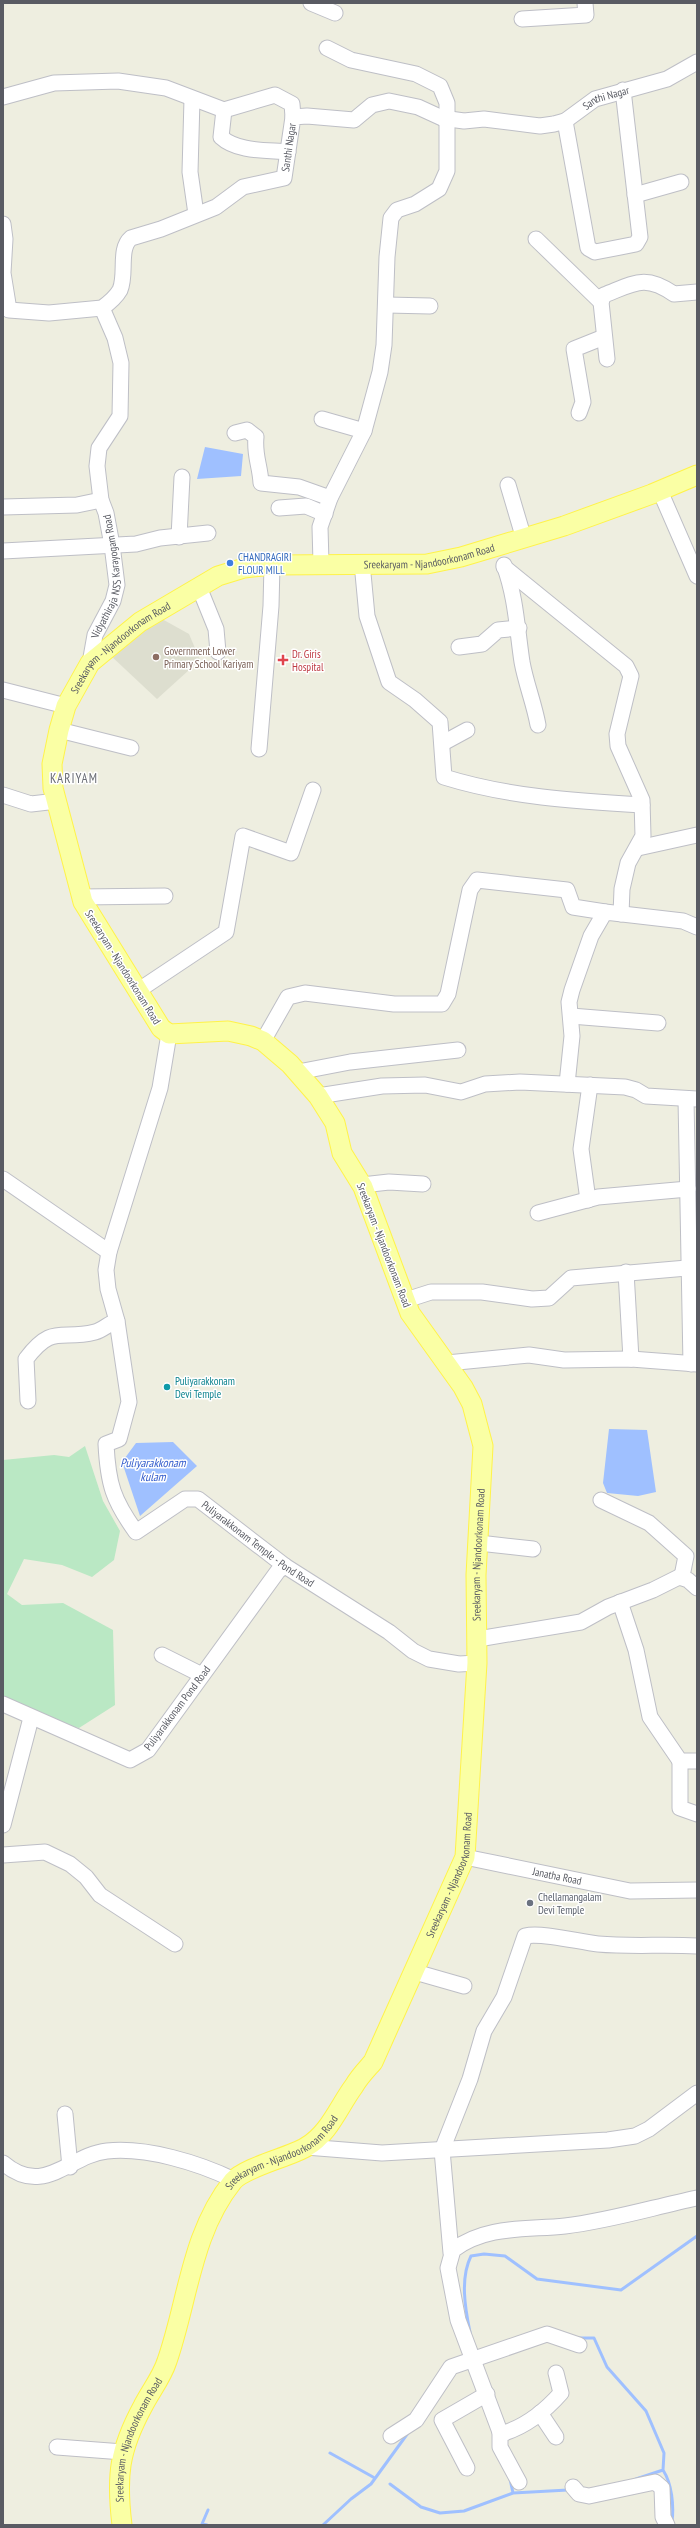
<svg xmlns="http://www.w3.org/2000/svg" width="700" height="2528" viewBox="0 0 700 2528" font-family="'PT Sans Narrow',sans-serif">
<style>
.education{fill:#dddecf}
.green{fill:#bae8c4}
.water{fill:#9fc0ff}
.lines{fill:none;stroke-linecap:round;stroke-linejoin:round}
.stream{stroke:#9fc0ff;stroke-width:3}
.minor-casing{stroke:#bebfc6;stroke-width:17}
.major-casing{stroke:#fff349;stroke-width:21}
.minor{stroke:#fff;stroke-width:15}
.major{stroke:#faffa4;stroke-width:19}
.shop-dot{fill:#3f7fe0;stroke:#fff;stroke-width:1.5}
.education-dot{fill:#8d6e63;stroke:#fff;stroke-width:1.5}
.health-dot{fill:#e0444e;stroke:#fff;stroke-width:1.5}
.culture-dot{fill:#0f9aa8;stroke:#fff;stroke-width:1.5}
.worship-dot{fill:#6b7280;stroke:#fff;stroke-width:1.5}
.labels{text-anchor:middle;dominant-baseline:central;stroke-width:3;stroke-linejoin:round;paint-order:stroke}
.street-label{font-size:11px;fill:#595b63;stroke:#fff}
.shop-label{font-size:11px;fill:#366cbe;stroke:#fff;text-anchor:start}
.education-label{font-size:11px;fill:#785e54;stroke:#fff;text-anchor:start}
.health-label{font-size:11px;fill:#be3a42;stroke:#fff;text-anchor:start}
.culture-label{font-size:11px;fill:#0d838f;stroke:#fff;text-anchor:start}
.worship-label{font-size:11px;fill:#5b616d;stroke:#fff;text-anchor:start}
.water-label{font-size:12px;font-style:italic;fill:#375fcd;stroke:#fff}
.quarter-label{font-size:13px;letter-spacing:1px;fill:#6a6d75;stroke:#fff}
</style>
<rect width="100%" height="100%" fill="#eeeee0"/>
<path class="education" d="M 153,614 L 189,634 L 200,660 L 157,699 L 109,654 Z"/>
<path class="green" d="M 85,1446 L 103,1501 L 120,1531 L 114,1560 L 92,1577 L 62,1565 L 24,1559 L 7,1594 L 22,1605 L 63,1603 L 113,1630 L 115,1705 L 79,1728 C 51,1721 25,1715 3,1695 L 3,1460 L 54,1455 L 69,1457 Z"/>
<path class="water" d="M 205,447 L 243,454 L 241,476 L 197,479 Z
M 609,1429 L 647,1430 L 656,1492 L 638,1496 L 607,1493 L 603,1483 Z
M 173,1442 L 197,1466 L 140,1516 L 122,1462 L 136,1443 Z"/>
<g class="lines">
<path class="stream" d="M 470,2332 C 465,2308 460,2278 471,2256 L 484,2254 L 505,2256 L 537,2279 L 621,2290 L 697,2236
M 579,2338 L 594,2338 L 607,2367 L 646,2411 L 664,2453 L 663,2470
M 330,2453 L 373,2477
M 510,2479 L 513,2493
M 636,2479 L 663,2470 C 672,2484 674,2505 672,2522
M 390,2484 L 421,2507 L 440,2513 L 464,2511 L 513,2493 L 568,2490
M 207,2525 L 202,2524 L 208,2510
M 323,2525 L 351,2499 L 371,2484 L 408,2433"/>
<g class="minor-casing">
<g id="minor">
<path d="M 311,3 L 335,13"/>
<path d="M 522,19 L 586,15 L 585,3"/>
<path d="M 3,97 L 54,83 L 118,81 L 166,88 L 224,110 L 275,95 L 292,104 L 293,117"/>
<path d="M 192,99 L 190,172 L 196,214"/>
<path d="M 224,110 L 221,137 C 237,152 267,150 288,152"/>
<path d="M 565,121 L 588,248 L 595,252 L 636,244 L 640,237 L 623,90"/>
<path d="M 635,195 L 681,182"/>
<path id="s1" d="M 3,224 L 5,239 L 3,273 L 9,310 L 49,313 L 102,308 C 109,303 116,297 120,290 C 127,274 118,249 131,238 L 161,229 L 216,207 L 243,187 L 284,178 L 293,117 L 307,116 L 354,120 L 372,105 L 389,101 L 418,107 L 442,118 L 464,121 L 484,119 L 540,126 L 554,124 L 565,121 L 595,99 L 667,79 L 697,62"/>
<path d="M 536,239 L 601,302"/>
<path d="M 387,305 L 430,306"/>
<path d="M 607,359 L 601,302 L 604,295 C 635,283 645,274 674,294 L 697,292"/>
<path d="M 579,413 L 583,402 L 574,349 L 604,337"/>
<path d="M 322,419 L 364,431"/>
<path d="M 235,433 L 247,430 L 256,437 C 254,455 260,465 261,483 L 299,487 L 330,498"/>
<path d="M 508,485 L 524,539"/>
<path d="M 660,491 L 697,576"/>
<path d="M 3,507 L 77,505 L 101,500"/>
<path d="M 279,508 L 306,506 L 325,514"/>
<path d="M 179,537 L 182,477"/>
<path d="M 3,551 L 136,544 L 160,538 L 208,533"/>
<path d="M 321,563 L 320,527 L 330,498 L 364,431 L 380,372 L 384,345 L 387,257 L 391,218 L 397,210 L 415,204 L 439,189 L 447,171 L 447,103 L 440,86 L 416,74 L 351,60 L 327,48"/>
<path d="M 362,563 L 367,616 L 389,682 L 415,700 L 440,722 L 444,777 C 508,797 575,801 642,805"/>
<path d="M 504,565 C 516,597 517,629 522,662 C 526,684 534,703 538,725"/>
<path d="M 504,567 L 626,666 L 631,676 L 617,734 L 618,746 L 642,800 L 643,836 L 628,863 L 622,889 L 621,914"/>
<path d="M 199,587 L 216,629 L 218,652"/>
<path d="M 459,647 L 482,644 L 498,630 L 519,628"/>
<path id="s2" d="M 90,663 L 95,635 L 113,601 L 117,585 L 112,545 L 106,513 L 101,500 L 97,466 L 99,448 L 120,416 L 121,363 L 115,338 L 102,308"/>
<path d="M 3,690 L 66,706"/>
<path d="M 59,730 L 131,748"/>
<path d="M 443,743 L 467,730"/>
<path d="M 259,749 L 271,606 L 272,565"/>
<path d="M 3,795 L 31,804 L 57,801"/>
<path d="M 638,848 L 697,835"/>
<path d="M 81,897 L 165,896"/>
<path d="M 139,990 L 226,932 L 243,836 L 291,853 L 313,790"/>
<path d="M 571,1016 L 658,1023"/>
<path id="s3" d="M 169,1034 L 160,1088 L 109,1252 L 106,1270 L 108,1289 L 117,1321 L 129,1402 L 119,1439 L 106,1444 C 108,1484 113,1500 136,1532 L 185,1499 L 198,1499 L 285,1566 L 389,1632 L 413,1651 L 429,1659 L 459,1664 L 477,1663"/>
<path d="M 263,1041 L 288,997 L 305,993 L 394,1004 L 442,1004 L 448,994 L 470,890 L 477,880 L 567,890 L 573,907 L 605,912"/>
<path d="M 298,1072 L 350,1062 L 458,1050"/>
<path d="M 567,1084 L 572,1036 L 569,1002 L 572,990 L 591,936 L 605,912 L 683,921 L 697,927"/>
<path d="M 318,1096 L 382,1086 L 425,1085 L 461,1092 L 485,1084 L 520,1082 L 625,1087 L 636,1090 L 646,1096 L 697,1099"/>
<path d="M 686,1099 L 691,1364"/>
<path d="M 3,1179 L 109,1252"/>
<path d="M 362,1185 L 389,1182 L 423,1184"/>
<path d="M 588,1200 L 581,1149 L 590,1085"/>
<path d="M 538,1213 L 598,1197 L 688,1189"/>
<path d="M 626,1272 L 631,1359"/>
<path d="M 406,1300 L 431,1292 L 482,1292 L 532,1299 L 549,1298 L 571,1278 L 687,1268"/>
<path d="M 447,1363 L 529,1355 L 564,1360 L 631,1359 L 697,1364"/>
<path d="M 28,1401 L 26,1359 C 53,1323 61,1341 95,1332 C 103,1330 109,1323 117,1321"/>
<path d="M 601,1500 L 649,1523 L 686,1556 L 682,1576"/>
<path d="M 479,1543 L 533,1549"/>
<path d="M 620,1602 L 636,1650 L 650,1717 L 680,1761 L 697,1761"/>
<path d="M 478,1639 L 581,1622 L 608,1607 L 653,1590 L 679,1577 L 688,1580 L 697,1588"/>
<path d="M 162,1655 L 202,1675"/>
<path d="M 3,1704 L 130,1760 L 148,1750 L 278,1571 L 285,1566"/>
<path d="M 680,1761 L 680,1808 L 697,1814"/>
<path d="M 3,1825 L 31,1718"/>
<path d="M 3,1855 L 45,1852 L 70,1864 L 86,1877 L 100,1895 L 175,1944"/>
<path id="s4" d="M 465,1857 L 630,1891 L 697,1890"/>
<path d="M 415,1972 L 464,1986"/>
<path d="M 65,2114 L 70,2167"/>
<path d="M 306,2147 L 382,2153 L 608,2140 L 635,2136 L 649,2129 L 697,2093"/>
<path d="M 3,2163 C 44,2198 69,2155 107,2151 C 147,2147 199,2163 234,2180"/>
<path d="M 451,2253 L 442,2150 L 470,2079 L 484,2031 L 504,1997 L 525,1936 C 542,1932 579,1942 598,1944 C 631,1947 664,1944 697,1946"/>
<path d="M 556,2373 L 561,2393 C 546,2410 526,2426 504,2433 L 500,2432 L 458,2320 L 448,2268 L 453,2250 C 486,2225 527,2230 565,2226 C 609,2221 654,2207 697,2198"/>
<path d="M 540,2413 L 556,2437"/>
<path d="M 500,2432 L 500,2447 L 519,2482"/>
<path d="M 391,2436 L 416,2420 L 451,2367 L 547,2334 L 579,2345"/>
<path d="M 57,2447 L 123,2452"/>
<path d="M 467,2468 L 442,2420 L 487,2394"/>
<path d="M 573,2487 L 579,2494 L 589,2496 L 655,2482 L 662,2488 L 663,2517 L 667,2525"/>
</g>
</g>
<g class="major-casing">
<g id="major">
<path id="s5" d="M 122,2525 C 116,2476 119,2450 143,2406 C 150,2392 162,2377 167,2361 C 188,2301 191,2233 233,2181 C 245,2167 290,2157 306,2147 C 329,2134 339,2106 354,2086 C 359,2077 366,2070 373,2062 L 465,1857 L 477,1663 L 476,1575 L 483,1446 L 472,1404 L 463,1387 L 410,1313 L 363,1187 L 342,1153 L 335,1123 L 318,1096 L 290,1064 L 263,1041 L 251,1036 L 228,1031 L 169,1034 L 161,1028 L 83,902 L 53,788 L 52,764 L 59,730 L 66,706 L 90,663 L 140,622 L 218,576 L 244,568 L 272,565 L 427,564 L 461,557 L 564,526 L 652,494 L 697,475"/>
</g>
</g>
<use href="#minor" class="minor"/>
<use href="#major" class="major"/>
</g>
<circle class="shop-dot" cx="230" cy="563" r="4"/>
<circle class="education-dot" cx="156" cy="657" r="4"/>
<path class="health-dot" d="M281 654h4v4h4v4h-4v4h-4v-4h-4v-4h4z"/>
<circle class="culture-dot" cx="167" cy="1387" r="4"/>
<circle class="worship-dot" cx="530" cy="1903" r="4"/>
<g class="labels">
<g class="street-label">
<text stroke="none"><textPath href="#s1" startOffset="818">Santhi Nagar</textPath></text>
<text stroke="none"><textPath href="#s1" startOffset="457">Santhi Nagar</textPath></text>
<text stroke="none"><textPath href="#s5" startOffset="2536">Sreekaryam - Njandoorkonam Road</textPath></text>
<text stroke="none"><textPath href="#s2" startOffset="90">Vidyathiraja NSS Karayogam Road</textPath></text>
<text stroke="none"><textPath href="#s5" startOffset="2200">Sreekaryam - Njandoorkonam Road</textPath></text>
<text transform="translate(123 967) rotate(58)">Sreekaryam - Njandoorkonam Road</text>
<text transform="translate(384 1245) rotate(69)">Sreekaryam - Njandoorkonam Road</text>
<text stroke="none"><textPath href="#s3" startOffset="673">Puliyarakkonam Temple - Pond Road</textPath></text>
<text stroke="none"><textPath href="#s5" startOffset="1085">Sreekaryam - Njandoorkonam Road</textPath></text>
<text transform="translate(177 1708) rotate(-53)">Puliyarakkonam Pond Road</text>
<text stroke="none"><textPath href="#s5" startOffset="761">Sreekaryam - Njandoorkonam Road</textPath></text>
<text stroke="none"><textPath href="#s4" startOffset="94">Janatha Road</textPath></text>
<text stroke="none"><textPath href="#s5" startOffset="425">Sreekaryam - Njandoorkonam Road</textPath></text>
<text stroke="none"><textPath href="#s5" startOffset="89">Sreekaryam - Njandoorkonam Road</textPath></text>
</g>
<g class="shop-label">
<text x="238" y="557">CHANDRAGIRI<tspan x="238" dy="13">FLOUR MILL</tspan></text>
</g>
<g class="education-label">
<text x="164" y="651">Government Lower<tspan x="164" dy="13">Primary School Kariyam</tspan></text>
</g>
<g class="health-label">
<text x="292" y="654">Dr. Giris<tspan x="292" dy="13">Hospital</tspan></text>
</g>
<g class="culture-label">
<text x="175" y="1381">Puliyarakkonam<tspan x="175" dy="13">Devi Temple</tspan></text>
</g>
<g class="worship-label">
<text x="538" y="1897">Chellamangalam<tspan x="538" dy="13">Devi Temple</tspan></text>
</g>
<g class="water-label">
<text x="153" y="1462">Puliyarakkonam<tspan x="153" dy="14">kulam</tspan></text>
</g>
<g class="quarter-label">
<text x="74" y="778">KARIYAM</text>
</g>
</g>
<rect width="700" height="2528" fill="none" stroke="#595b63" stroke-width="8"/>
</svg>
